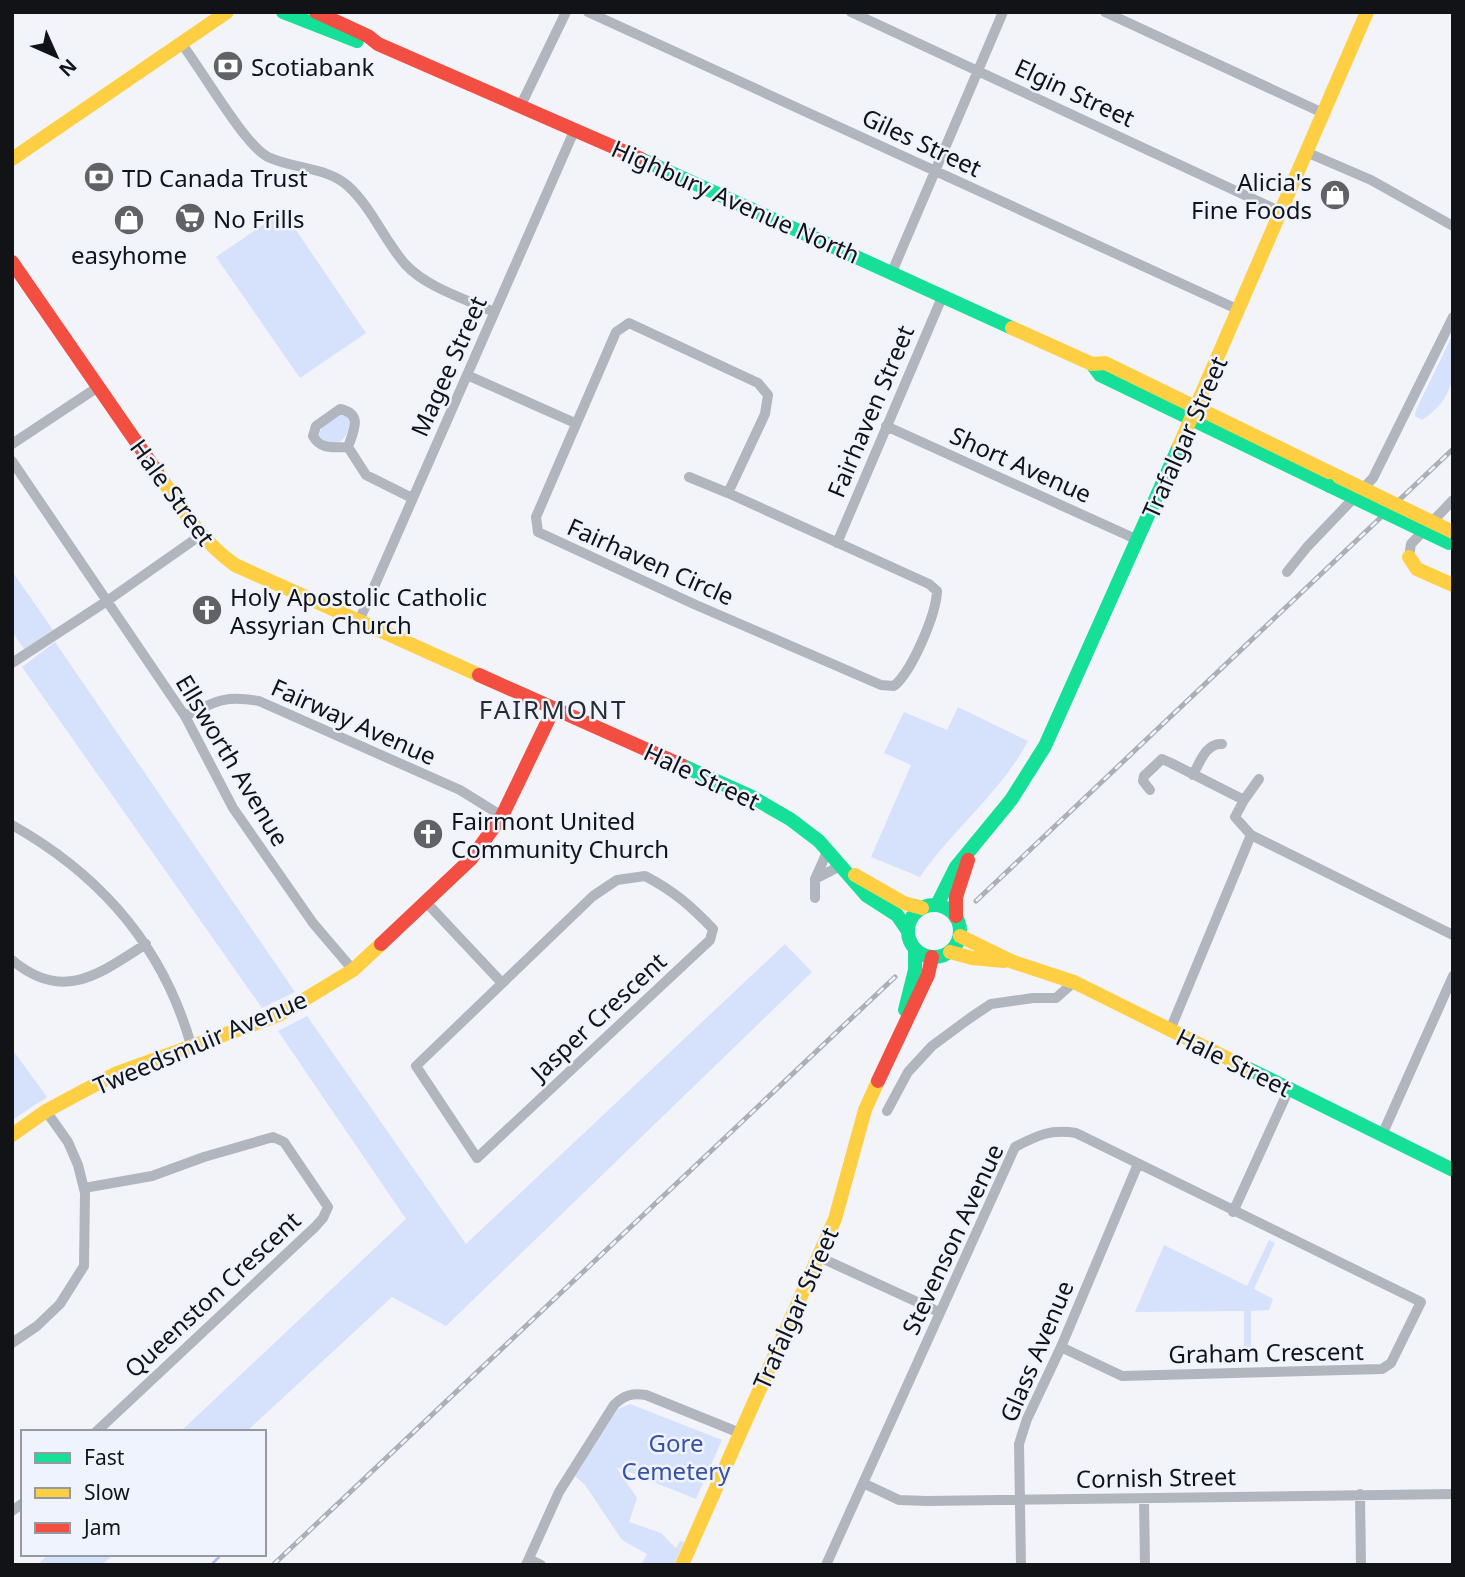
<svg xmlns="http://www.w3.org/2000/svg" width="1465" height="1577" viewBox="0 0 1465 1577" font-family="'Noto Sans',sans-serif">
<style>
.green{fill:#d6e1fc}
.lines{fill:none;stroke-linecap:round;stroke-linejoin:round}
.stream{stroke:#aabdf0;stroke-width:2.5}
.street{stroke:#b1b5be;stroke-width:10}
.fast{stroke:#16e098;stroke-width:14}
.slow{stroke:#ffcf43;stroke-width:14}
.jam{stroke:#f24e42;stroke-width:14}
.rail-casing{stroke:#acafb6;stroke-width:5}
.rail{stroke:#eff3fd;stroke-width:2.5;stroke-dasharray:8;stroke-linecap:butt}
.fast-bridge{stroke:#16e098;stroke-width:14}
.slow-bridge{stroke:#ffcf43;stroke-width:14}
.labels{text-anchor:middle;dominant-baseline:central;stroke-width:5;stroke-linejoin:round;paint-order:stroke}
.poi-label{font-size:24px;fill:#121316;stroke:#eff3fd;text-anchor:start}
.street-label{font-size:24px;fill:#121316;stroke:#eff3fd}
.park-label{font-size:24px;fill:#3751a3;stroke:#eff3fd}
.neighbourhood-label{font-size:26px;letter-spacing:2px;fill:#292c34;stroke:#eff3fd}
</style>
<rect width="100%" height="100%" fill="#f2f4fa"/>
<path class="green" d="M 283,211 L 366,333 L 300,378 L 216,257 Z
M 1453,334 C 1453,374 1458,395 1422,420 L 1415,416 L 1416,410 Z
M 341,414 L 346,416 L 351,425 C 345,441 334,453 319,435 L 322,427 Z
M 12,571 L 53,630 L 24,649 L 12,631 Z
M 55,642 L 295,992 L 262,1008 L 22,667 Z
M 958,707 L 1028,741 C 1001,792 953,829 920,877 L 871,857 L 911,765 L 884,753 L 904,712 L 947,730 Z
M 785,944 L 812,972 L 446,1326 L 392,1297 L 246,1432 L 180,1432 L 406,1219 L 278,1031 L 307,1016 L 466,1244 Z
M 12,1049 L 47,1097 L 12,1120 Z
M 1269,1240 L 1275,1243 L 1254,1289 L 1273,1299 L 1269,1310 L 1251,1311 L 1251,1362 L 1244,1362 L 1244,1311 L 1135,1312 L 1164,1245 L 1247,1286 Z
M 630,1404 L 722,1440 L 696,1499 L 616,1467 L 637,1498 L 629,1522 L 661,1533 L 676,1548 L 680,1541 L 684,1542 L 674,1565 L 641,1565 L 647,1554 L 622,1540 L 585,1485 L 575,1476 L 618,1409 Z
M 49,1554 L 114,1554 L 102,1565 L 37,1565 Z"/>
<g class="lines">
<path class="stream" d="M 211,1565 L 222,1554"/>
<path class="street" d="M 588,12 L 1239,310
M 851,12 L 1281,212
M 1105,12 L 1323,113
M 181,43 C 200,67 245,146 268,157 C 293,169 327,167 348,186 C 372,208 384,240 405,264 C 427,288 466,299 494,312
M 521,105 L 566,12
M 1306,152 L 1371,180 L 1453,226
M 892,272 L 1003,12
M 467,375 L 575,423
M 886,426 L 1138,540
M 12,444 L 98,387
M 348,447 C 333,447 321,450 313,436 L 316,426 L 340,409 C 363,414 354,430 348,447 L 366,475 L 412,498
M 12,461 L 185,716 L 233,808 L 313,923 L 353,970
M 689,477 L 728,493 L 929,584 L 937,591 C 936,615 912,671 894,686 L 881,685 L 696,605 L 538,532 L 536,517 L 616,332 L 629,323 L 758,383 L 768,395 L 765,414 L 728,493
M 837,543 L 943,295
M 1409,557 L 1411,544 L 1453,500
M 1287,572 L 1307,547 L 1373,478 L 1453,317
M 359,621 L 575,129
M 12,663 L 107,601 L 201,535
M 185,716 C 216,701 224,695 259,701 L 460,790 L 502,816
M 1193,775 C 1200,762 1206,743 1222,744
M 1150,790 L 1143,781 L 1144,776 L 1162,759 L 1171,763 L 1244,800 L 1235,817 L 1251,835
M 1244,800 L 1259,779
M 12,825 C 101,875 163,946 191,1045
M 645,876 C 674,891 691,906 713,929 L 710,940 L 477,1158 L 416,1066 L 593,896 L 617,880 Z
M 815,879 L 842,865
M 815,898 L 815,879 L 828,850
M 425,901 L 502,983
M 12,960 C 63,1003 99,974 146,944
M 1170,1030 L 1251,835 L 1453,935
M 887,1111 L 908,1072 L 932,1046 L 970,1018 L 991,1004 L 1033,998 L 1056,998 L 1074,982
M 1382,1135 L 1453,976
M 84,1188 L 152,1176 L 204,1157 L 273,1137 L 284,1142 L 328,1207 L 323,1218 L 315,1227 L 96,1432
M 1233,1212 L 1289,1089
M 817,1256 L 939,1312
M 12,1343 L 37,1326 L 60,1304 L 84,1266 L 85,1193 L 78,1165 L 68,1142 L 46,1111
M 863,1483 L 899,1500 L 927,1501 L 1453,1494
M 1360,1494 L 1361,1565
M 1144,1499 L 1145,1565
M 12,1511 L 23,1503
M 529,1559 L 541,1565
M 526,1565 L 559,1492 L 614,1405 C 624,1395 632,1393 646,1395 L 740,1433
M 826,1565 L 1015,1147 C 1038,1135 1050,1129 1076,1133 L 1421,1302 L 1391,1363 L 1382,1369 L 1122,1376 L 1061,1347
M 1021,1565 L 1019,1444 L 1027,1419 L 1061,1347 L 1138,1164"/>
<path class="fast" d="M 283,12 L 357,41
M 641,159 L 1012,328
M 1092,364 L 1100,375 L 1330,486
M 681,765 L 752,797 L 790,819 L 819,841 L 866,895 L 897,915 L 908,931
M 937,905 L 956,867 L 1011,800 L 1045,746 L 1179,446
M908 931a26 26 0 1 1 52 0a26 26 0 1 1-52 0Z
M 905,1010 L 915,970 L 915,949
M 1247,1068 L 1453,1170"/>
<path class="slow" d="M 12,159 L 227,12
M 1012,328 L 1092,364 L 1105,363 L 1339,477
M 1179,446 L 1367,12
M 157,472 C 181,507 200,540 235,565 L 479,675
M 1409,557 L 1417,569 L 1453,585
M 855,875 L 904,903 L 922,908
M 960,936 L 1013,962 L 1074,982 L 1247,1068
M 950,952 L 972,958 L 1004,961
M 12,1135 L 46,1111 L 117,1073 L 279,1015 L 353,970 L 381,944
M 682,1565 L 835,1219 L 865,1110 L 878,1081"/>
<path class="jam" d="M 316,12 L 368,36 L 378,44 L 641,159
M 12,262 L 157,472
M 479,675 L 681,765
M 956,916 L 956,897 L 968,860
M 381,944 L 471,859 L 502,816 L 554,708
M 878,1081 L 928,975 L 932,957"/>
<g class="rail-casing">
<path id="rail" d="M 976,901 L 1453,449
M 273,1565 L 895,977"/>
</g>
<use href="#rail" class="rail"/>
<path class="fast-bridge" d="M 1330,486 L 1449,543"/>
<path class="slow-bridge" d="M 1339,477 L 1453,532"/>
</g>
<defs>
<g id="bank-disc" transform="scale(1.575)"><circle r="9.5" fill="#606266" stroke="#eff3fd"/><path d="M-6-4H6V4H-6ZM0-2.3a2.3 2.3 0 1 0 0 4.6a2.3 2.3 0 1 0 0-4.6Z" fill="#fff"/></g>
<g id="shop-disc" transform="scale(1.575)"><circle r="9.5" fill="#606266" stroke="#eff3fd"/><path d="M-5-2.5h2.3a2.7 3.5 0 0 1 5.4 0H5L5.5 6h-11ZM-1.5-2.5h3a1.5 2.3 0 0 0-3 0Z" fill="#fff"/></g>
<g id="supermarket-disc" transform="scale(1.575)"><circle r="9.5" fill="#606266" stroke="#eff3fd"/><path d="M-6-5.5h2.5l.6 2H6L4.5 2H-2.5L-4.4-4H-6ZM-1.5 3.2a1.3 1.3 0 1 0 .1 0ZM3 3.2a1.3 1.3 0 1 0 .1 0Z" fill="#fff"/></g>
<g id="church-disc" transform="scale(1.575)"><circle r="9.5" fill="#606266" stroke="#eff3fd"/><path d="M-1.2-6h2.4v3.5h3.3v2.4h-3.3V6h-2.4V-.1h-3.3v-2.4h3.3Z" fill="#fff"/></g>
</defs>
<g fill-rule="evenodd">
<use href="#bank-disc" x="228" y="66"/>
<use href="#bank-disc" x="99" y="177"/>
<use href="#shop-disc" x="1335" y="195"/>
<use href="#supermarket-disc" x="190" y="218"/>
<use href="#shop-disc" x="129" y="220"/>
<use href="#church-disc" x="207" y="610"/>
<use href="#church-disc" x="428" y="834"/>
</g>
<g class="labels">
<g class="poi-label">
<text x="251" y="66">Scotiabank</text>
<text x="122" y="177">TD Canada Trust</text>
<text x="1312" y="181" text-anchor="end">Alicia's<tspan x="1312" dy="28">Fine Foods</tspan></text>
<text x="213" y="218">No Frills</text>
<text x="129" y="254" text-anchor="middle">easyhome</text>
<text x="230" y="596">Holy Apostolic Catholic<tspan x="230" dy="28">Assyrian Church</tspan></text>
<text x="451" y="820">Fairmont United<tspan x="451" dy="28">Community Church</tspan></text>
</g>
<g class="street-label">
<text transform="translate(1075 92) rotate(25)">Elgin Street</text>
<text transform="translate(922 142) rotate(25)">Giles Street</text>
<text transform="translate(736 201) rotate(24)">Highbury Avenue North</text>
<text transform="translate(448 366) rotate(-66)">Magee Street</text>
<text transform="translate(870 411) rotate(-67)">Fairhaven Street</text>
<text transform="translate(1184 437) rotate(-66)">Trafalgar Street</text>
<text transform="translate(1021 464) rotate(24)">Short Avenue</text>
<text transform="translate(173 492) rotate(54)">Hale Street</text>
<text transform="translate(651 561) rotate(24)">Fairhaven Circle</text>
<text transform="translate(354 721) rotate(24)">Fairway Avenue</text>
<text transform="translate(233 760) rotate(59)">Ellsworth Avenue</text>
<text transform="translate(702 776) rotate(25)">Hale Street</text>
<text transform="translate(598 1016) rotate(-43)">Jasper Crescent</text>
<text transform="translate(200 1042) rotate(-23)">Tweedsmuir Avenue</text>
<text transform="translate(1234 1062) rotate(26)">Hale Street</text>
<text transform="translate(952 1239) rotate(-65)">Stevenson Avenue</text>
<text transform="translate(212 1294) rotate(-43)">Queenston Crescent</text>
<text transform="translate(795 1308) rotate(-66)">Trafalgar Street</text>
<text transform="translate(1036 1351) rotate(-67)">Glass Avenue</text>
<text transform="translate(1266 1352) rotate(-1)">Graham Crescent</text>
<text transform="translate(1156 1477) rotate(-1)">Cornish Street</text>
</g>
<g class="park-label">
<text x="676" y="1442">Gore<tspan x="676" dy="28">Cemetery</tspan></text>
</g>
<g class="neighbourhood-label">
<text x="553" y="709">FAIRMONT</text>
</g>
</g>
<rect width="1465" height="1577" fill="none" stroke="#121316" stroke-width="28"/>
<rect x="21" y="1430" width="245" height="126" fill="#eff3fd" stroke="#9799a1" stroke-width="2"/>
<rect x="35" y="1453" width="35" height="10" fill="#16e098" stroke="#9799a1" stroke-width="2"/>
<text x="84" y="1465" font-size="21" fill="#121316">Fast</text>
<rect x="35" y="1488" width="35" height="10" fill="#ffcf43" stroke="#9799a1" stroke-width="2"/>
<text x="84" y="1500" font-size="21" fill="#121316">Slow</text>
<rect x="35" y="1523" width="35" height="10" fill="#f24e42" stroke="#9799a1" stroke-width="2"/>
<text x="84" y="1535" font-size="21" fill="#121316">Jam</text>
<g transform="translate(56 56) rotate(135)" stroke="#eff3fd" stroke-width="5" paint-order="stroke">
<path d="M0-5L12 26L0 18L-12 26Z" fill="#121316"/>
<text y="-10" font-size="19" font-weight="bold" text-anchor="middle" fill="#121316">N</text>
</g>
</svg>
